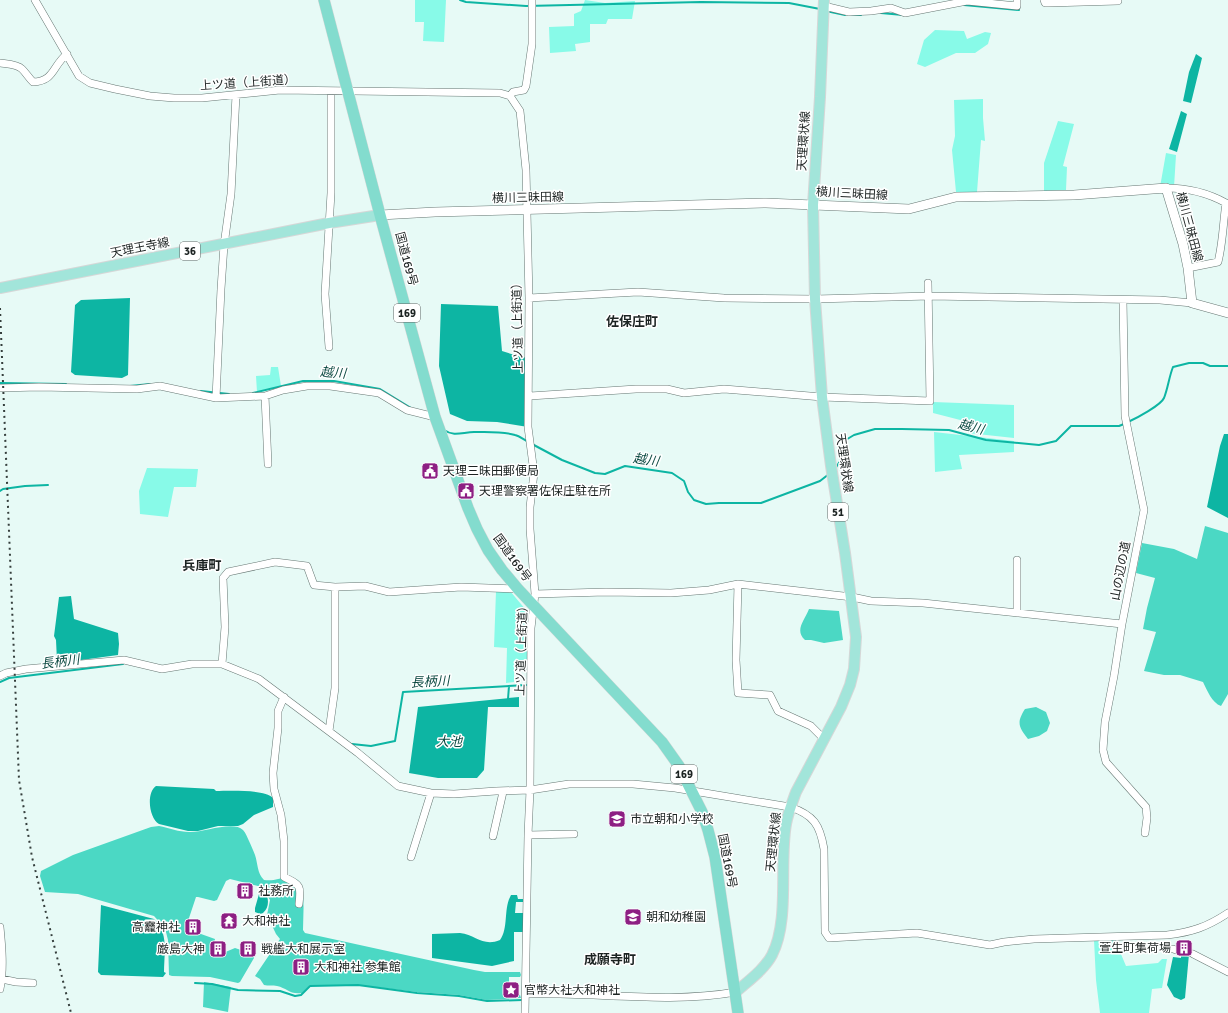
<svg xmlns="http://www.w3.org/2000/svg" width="1228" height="1013" viewBox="0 0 1228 1013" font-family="Signika,'Noto Sans JP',sans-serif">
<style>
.green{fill:#88fae8}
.forest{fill:#4bd8c4}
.water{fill:#0db5a3}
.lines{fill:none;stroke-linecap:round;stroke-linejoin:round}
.stream{stroke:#0db5a3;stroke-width:2}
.minor-tunnel{stroke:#becfcc;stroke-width:7;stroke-dasharray:7 3.5;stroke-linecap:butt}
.minor-casing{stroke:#667773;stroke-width:8}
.secondary-casing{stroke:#667773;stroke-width:10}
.primary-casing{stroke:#d6d7d7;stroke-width:12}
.trunk-casing{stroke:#d6d7d7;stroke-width:12}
.minor{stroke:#fff;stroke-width:7}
.secondary{stroke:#fff;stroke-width:9}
.primary{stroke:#a2e5da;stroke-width:10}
.trunk{stroke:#83dcce;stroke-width:11}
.rail{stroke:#353e3c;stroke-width:2;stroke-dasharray:2 4;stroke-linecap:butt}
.labels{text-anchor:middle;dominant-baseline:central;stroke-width:3;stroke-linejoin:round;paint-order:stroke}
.shield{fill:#fff;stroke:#606564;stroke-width:1}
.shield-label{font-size:11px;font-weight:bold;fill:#1c2322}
.street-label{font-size:12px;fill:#1c2322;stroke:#fff}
.poi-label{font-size:12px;fill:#1c2322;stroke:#fff;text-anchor:start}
.neighbourhood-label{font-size:13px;font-weight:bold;fill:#1c2322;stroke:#fff}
.water-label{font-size:13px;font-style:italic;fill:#0e4b43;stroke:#fff}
</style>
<rect width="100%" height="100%" fill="#e7faf6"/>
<path class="green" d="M 415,0 L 446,0 L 444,42 L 423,41 L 424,22 L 415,22 Z
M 585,0 L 605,3 L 635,1 L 632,19 L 608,19 L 606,24 L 590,24 L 590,42 L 575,44 L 576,51 L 550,53 L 549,27 L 574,26 L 574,14 L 581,11 Z
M 935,30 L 964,31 L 967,39 L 985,32 L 991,33 L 988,44 L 975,53 L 956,53 L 925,67 L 917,64 L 924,40 Z
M 983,99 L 983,118 L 985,141 L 981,140 L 977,192 L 956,192 L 952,150 L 955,136 L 954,100 Z
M 1058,121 L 1074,124 L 1063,166 L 1067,167 L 1066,190 L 1044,191 L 1044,163 Z
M 1166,153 L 1176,155 L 1174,187 L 1160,187 Z
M 271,367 L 278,367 L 281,386 L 257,392 L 256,376 L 270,375 Z
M 933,402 L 1014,405 L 1014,438 L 968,433 L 968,422 L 933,413 Z
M 934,432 L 1014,441 L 1014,452 L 959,455 L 962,469 L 935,472 Z
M 147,468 L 198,469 L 196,487 L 174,487 L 168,517 L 140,514 L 139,491 Z
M 496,591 L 510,591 L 526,610 L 529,618 L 529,660 L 514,662 L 514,682 L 506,683 L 507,648 L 494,647 Z
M 1094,940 L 1115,940 L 1126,966 L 1158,963 L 1162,959 L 1167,959 L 1162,988 L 1152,989 L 1149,1013 L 1100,1013 L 1096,980 Z"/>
<path class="forest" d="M 1205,526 L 1228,533 L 1228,694 L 1221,706 C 1212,703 1207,690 1203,682 L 1180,675 L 1164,675 L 1144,671 L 1156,632 L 1143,629 L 1147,608 L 1155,578 L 1136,573 L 1142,543 L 1174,549 L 1197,559 Z
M 809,609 L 839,611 L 843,640 L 824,643 L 811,640 L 805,640 C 794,630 805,620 809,609 Z
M 1036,707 L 1046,712 L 1050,723 L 1047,731 L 1039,736 L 1028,739 C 1019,727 1016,723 1025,709 Z
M 159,826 C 169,828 179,832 189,832 C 202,833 233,820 243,830 C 246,833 247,837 249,841 C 251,845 253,850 255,855 C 258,864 257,873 264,880 C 278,882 283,874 298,880 C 306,895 303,913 303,930 L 305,933 L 474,970 L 485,972 L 520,972 L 521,975 L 520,977 L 509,977 L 509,994 L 520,995 L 521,998 L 487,1000 L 459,995 L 417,992 L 358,985 L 310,985 L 302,993 C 290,995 287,988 277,986 C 273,985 268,986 264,985 L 260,979 L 255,976 L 280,939 L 276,934 L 267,915 L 270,900 L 267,895 L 258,886 L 230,879 L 226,881 L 217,900 L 214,901 L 198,897 L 196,897 L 186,927 L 187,929 L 215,939 L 213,950 L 214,951 L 223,953 L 235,948 L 253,954 L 254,958 L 240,982 L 238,983 L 210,977 L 172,976 L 169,975 L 168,940 L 165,928 L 154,916 L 78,894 L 45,892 L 40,876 L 41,871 L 73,855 L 151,827 Z
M 204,982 L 231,987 L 228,1012 L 203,1007 Z"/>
<path class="water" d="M 1196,54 L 1202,58 L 1191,103 L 1183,101 L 1189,72 Z
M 1181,111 L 1187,114 L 1177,152 L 1169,149 Z
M 130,298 L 128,375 L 122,378 L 75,375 L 71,372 L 75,305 L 81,300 Z
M 441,304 L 498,306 L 502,351 L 521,357 L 530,358 L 528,427 L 497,422 L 467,421 L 450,414 L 439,366 Z
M 1224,434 L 1228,434 L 1228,518 L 1207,507 L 1220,446 Z
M 71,596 L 74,619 L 118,633 L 119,644 L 118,655 L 59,663 L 57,661 L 56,640 L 54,636 L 59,597 Z
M 519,697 L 519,707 L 488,707 L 484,770 L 477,778 L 438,778 L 409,773 L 418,707 Z
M 156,786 L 214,789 L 216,791 C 228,791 265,789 273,798 L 273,807 L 254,815 L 243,824 L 238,826 L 218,826 L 198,831 L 188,831 L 159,824 C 149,818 146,793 156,786 Z
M 259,894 L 267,896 C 269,902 268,909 263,913 L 260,914 L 255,912 L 255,908 Z
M 511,895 L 517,895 L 518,899 L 524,899 L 524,902 L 516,902 L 515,913 L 524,913 L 524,932 L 514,932 L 514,961 L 492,966 L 432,958 L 432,934 C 441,934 451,933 460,933 C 476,935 483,947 500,940 C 509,927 503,909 511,895 Z
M 101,905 L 154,919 C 169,932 164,954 164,972 L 166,973 L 163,977 L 101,975 L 98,972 Z
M 1181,953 L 1189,954 L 1185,998 L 1181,1000 L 1174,997 L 1167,985 L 1173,957 L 1181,958 Z"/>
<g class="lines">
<path class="stream" d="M 460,0 L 466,2 L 526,6 L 701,2 L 789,3 L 820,9
M 964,5 L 1019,10
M 826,11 L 845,15
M 881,13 L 903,15
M 852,15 L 861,15
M 0,383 L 66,384
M 130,386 L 150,384
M 201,391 L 229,394
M 253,393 L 303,381 L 334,381 L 380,389 L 411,408
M 1128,422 C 1137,418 1161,405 1164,398 C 1168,388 1169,377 1173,367 L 1189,363 L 1203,363 L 1210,366 L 1228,366
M 444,430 C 454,437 463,432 474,432 C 487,432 502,431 515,435 C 520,436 524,440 529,442
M 532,444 L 562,460 L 595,473 L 605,474 L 625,466 L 672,473 L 684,481 L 688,492 L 694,500 L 706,504 L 719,503 L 761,503 L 820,481 L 829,474
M 835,469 L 842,458 L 844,441 L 854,435 L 875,429 L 902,429 L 949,430 L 986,440 L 1039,445 L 1056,441 L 1071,426 L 1119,426 L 1124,424
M 0,491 L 3,489 L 25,486 L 48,485
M 0,682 L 9,678 L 123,664
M 508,699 L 509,686
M 352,744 L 371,746 L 395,741 L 403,692 L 526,685
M 195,983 L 212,984 L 238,990 L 280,991 L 295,996 L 301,995 L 310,986 L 358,985 L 417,993 L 459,996 L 487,1001 L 522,1000"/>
<path class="minor-tunnel" d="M 1176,950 L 1193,954"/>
<g class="minor-casing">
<path id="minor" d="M 35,0 L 79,76 L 90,83 L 115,89 L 150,96 L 174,98 L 202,98 L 280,90 L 500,93 L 510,96
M 1044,0 L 1045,3 L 1049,3 L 1118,1
M 824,6 L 849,12 L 871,11 L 891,8 L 905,13 L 967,1 L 1017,6 L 1017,0
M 0,63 C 7,64 17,64 22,69 C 26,73 29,78 33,82 C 55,81 52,66 67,54
M 1166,188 C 1186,188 1208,193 1226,203 C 1223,223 1223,242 1218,262 L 1188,268
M 529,298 L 638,292 L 724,298 L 815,299 L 930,296 L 1160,300 L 1192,303
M 1123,300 L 1125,416 L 1144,510 L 1122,624 L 1114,676 L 1105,722 L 1103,750 L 1106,762 L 1146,807 L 1147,818 L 1145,833
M 329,347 L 325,294 L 331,193 L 331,91
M 0,388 L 39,387 L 137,389 L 160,386 L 216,398 L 265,396 L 283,390 L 307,386 L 330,386 L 379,393 L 407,410 L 435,417
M 265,396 L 268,464
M 530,396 L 636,389 L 667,389 L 684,393 L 724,389 L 822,397 L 930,401 L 928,283
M 216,398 L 221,289 L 224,245 L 231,194 L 236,95
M 738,584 L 736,660 L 738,693 L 770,695 L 778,711 L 811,726 L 824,739
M 535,594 L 606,592 L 671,593 L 709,590 L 738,584 L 852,597 L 871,601 L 923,603 L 1122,624
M 1017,613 L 1017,560
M 222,664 L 225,627 L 223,578 L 228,572 L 275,562 L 307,566 L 314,585 L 335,587 L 365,586 L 389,592 L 461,587 L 518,589
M 0,676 L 6,673 L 26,669 L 124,660 L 162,669 L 192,664 L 222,664 L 259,679 L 358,753 L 398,786 L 431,793 L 454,794 L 496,791 L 530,790 L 569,784 L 633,784 L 675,788 L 790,807 C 814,815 820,825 824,849 L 825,932 L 829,938 L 917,933 L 990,945 L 1004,942 L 1034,939 L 1167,935 C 1192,932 1207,927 1228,913
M 284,697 L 278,711 L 278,728 L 273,773 L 274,789 L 281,815 L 284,841 L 284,877 C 301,885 301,886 299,904
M 329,731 L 335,688 L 335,587
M 528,835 L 574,834
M 493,836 L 503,792
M 411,857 L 431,793
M 0,927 C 2,947 4,969 0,989
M 1173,949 L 1176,950
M 1193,954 L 1228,972
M 2,979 L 16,982 L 33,983
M 526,994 C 595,992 667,1004 736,992
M 525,1013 L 528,835 L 530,790 L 531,628 L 535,594 L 530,529 L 530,507 L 534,473 L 528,427 L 529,298 L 526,170 L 520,111 L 510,96 L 513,92 L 524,90 L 526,86 L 532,44 L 532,0"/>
</g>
<g class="secondary-casing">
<path id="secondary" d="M 380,215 L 435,212 L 766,203 L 909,209 L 956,197 L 1074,195 L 1166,188 L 1183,244 L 1188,268 L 1192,303 L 1228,313"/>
</g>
<g class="primary-casing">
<path id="primary" d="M 0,288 L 329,223 L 380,215
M 736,992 C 748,981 764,970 772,955 C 790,920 779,864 786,824 C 788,813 792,803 796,792 L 841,707 L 850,685 L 854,669 L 856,637 L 845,553 L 831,466 L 822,397 L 815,299 L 813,205 L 820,97 L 824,0"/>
</g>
<g class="trunk-casing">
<path id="trunk" d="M 324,0 L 380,215 L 435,417 L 468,508 L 477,529 L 488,550 L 502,570 L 518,589 L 662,742 L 679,766 L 702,812 L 708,830 L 715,857 L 738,1013"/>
</g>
<use href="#minor" class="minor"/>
<use href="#secondary" class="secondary"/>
<use href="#primary" class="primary"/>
<use href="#trunk" class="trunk"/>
<path class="rail" d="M 0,308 L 19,780 L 32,857 L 71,1013"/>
</g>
<defs>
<g id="civic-square" transform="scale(0.9)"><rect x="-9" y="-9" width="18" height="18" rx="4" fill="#8d1f83" stroke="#fff"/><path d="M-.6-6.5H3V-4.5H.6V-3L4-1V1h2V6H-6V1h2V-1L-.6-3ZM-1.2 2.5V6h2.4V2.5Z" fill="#fff"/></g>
<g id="school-square" transform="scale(0.9)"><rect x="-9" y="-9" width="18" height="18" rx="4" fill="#8d1f83" stroke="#fff"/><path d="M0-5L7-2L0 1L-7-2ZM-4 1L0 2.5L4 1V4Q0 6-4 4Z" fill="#fff"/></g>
<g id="building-square" transform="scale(0.9)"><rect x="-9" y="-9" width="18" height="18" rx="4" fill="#8d1f83" stroke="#fff"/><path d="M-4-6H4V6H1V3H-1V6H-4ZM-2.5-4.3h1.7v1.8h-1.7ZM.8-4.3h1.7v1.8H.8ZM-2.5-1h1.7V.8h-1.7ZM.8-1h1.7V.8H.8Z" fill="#fff"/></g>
<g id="temple-square" transform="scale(0.9)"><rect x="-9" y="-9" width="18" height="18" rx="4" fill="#8d1f83" stroke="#fff"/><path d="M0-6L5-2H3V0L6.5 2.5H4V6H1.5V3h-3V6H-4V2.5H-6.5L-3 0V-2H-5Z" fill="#fff"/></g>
<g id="sight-square" transform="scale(0.9)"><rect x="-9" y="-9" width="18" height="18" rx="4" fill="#8d1f83" stroke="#fff"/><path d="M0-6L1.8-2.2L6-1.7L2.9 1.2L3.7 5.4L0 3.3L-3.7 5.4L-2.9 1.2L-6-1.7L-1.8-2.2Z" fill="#fff"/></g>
</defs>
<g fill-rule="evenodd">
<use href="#civic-square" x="430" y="471"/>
<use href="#civic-square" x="466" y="491"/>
<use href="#school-square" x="617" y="819"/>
<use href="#building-square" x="245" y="891"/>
<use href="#school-square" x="633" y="917"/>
<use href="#temple-square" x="229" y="921"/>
<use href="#building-square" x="193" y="927"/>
<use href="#building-square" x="1184" y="948"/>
<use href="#building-square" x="218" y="949"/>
<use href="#building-square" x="248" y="949"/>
<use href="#building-square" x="301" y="967"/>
<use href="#sight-square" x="511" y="990"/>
</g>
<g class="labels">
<g class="shield">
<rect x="180" y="242" width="20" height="18" rx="3"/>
<rect x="394" y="304" width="26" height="18" rx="3"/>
<rect x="828" y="503" width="20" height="18" rx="3"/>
<rect x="671" y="765" width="26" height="18" rx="3"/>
</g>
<g class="shield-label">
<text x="190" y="251">36</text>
<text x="407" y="313">169</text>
<text x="838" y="512">51</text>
<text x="684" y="774">169</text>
</g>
<g class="street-label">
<text transform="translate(248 83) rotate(-4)">上ツ道（上街道）</text>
<text transform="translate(804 141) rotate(-86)">天理環状線</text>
<text transform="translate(852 194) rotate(3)">横川三昧田線</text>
<text transform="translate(528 198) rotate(-1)">横川三昧田線</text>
<text transform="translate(1189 227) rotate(75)">横川三昧田線</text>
<text transform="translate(140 248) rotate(-11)">天理王寺線</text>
<text transform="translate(406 259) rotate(75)">国道169号</text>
<text transform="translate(518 325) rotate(-91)">上ツ道（上街道）</text>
<text transform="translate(844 463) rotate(82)">天理環状線</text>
<text transform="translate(512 558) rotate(54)">国道169号</text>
<text transform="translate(1121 571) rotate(-79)">山の辺の道</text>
<text transform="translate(522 648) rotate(-88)">上ツ道（上街道）</text>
<text transform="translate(774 842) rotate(-84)">天理環状線</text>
<text transform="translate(727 861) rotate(79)">国道169号</text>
</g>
<g class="poi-label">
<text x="443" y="471">天理三昧田郵便局</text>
<text x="479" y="491">天理警察署佐保庄駐在所</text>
<text x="630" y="819">市立朝和小学校</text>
<text x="258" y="891">社務所</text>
<text x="646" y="917">朝和幼稚園</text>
<text x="242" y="921">大和神社</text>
<text x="180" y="927" text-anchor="end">高龗神社</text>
<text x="1171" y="948" text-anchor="end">萱生町集荷場</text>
<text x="205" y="949" text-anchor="end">厳島大神</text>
<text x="261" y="949">戦艦大和展示室</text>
<text x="314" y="967">大和神社 参集館</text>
<text x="524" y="990">官幣大社大和神社</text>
</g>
<g class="neighbourhood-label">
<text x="632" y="322">佐保庄町</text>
<text x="202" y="566">兵庫町</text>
<text x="610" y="960">成願寺町</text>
</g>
<g class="water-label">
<text transform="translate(333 373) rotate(4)">越川</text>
<text transform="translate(971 427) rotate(14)">越川</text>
<text transform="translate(646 460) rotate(8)">越川</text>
<text transform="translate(60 662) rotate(-7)">長柄川</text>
<text transform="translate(430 682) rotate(-3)">長柄川</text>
<text x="449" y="742">大池</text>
</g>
</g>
</svg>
